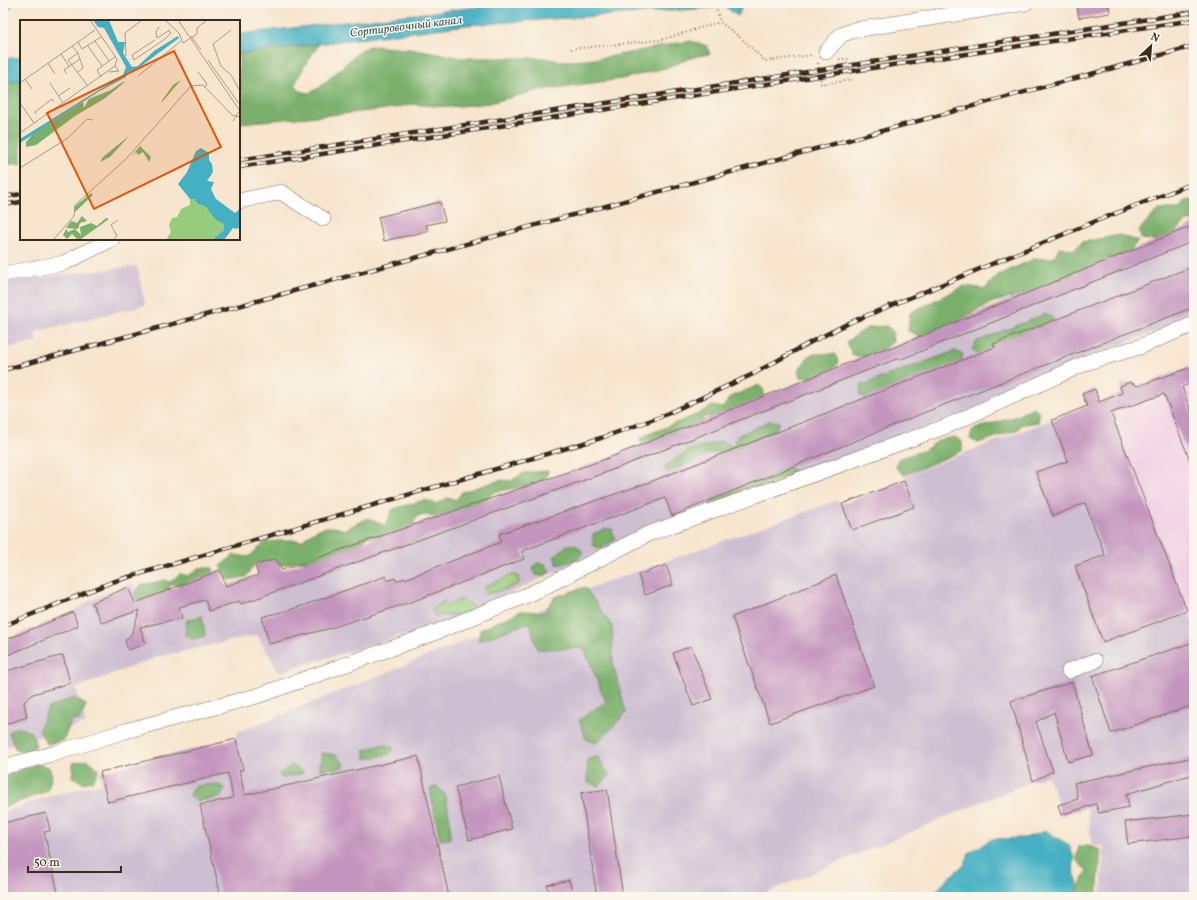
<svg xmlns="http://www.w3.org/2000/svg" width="1197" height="900" viewBox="0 0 1197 900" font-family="Vollkorn,serif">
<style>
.built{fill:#f1d0e3}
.industrial{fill:#cebed1}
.green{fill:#98cc7d;stroke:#6a7b4e}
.forest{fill:#7ab06c;stroke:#5a6d45}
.water{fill:#45b0c3;stroke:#406d70}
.building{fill:#c495be}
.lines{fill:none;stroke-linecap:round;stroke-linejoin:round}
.minor-casing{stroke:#7d6b5c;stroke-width:16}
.path{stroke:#7d6b5c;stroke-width:2;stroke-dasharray:1 3;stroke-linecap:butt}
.minor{stroke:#fff;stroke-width:15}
.rail-casing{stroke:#3b2a1e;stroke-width:4.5}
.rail{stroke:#fbf7ec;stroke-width:3;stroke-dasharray:9;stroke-linecap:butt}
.labels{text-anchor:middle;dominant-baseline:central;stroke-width:3;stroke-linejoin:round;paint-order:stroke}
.water-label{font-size:12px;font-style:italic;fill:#3e5958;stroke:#fbf7ec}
.inset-road{fill:none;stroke:#ac9a88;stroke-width:1}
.view{fill:#df570d;fill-opacity:0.15;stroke:#df570d;stroke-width:2}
.inset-edge{fill:none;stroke:#3b2a1e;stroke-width:2}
</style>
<rect width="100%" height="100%" fill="#fbf7ec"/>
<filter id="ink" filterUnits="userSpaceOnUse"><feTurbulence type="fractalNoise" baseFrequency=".025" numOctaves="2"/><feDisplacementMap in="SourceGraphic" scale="8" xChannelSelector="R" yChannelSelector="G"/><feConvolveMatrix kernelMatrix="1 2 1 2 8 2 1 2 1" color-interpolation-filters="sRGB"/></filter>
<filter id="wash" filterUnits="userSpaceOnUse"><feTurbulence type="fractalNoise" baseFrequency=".012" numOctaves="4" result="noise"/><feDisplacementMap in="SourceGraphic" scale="16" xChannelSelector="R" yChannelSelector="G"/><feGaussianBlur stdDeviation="0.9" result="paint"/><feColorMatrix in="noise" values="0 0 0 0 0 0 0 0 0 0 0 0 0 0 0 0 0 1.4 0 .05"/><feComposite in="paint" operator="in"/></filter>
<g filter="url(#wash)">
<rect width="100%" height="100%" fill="#f7e5ce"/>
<path class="built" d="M 1194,366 L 1194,627 L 1106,399 L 1122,393 L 1120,386 L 1130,382 L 1138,386 Z"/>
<path class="industrial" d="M 1194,214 L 1194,317 L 1089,356 L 967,412 L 662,523 L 442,624 L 279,672 L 257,635 L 157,657 L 76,688 L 86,723 L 3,748 L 3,641 L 73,612 L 89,601 L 132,583 L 144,599 L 220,570 L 226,586 L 258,575 L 255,565 L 282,570 L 603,460 L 886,348 L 895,346 L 1192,226 L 1189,216 Z
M 137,266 L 145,305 L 35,332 L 37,342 L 3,349 L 3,282 Z
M 1106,399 L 1194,627 L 1194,897 L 1101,897 L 1104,846 L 1092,846 L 1087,807 L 1061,815 L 1053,788 L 1046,775 L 756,897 L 3,897 L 3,812 L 54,795 L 103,783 L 100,772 L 235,739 L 238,732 L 443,650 L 593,587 L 836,501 L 842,504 L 904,481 L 907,475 Z"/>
<path class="green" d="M 512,575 L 518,576 L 519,583 L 507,589 L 485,594 L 484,587 Z
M 461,599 L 471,604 L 474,610 L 453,615 L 434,615 L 432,609 L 443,602 L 448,606 Z"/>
<path class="forest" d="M 691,41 L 707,46 L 710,54 L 697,56 L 662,69 L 621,79 L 540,90 L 489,103 L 450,107 L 411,104 L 394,108 L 352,113 L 239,123 L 239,54 L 319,44 L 303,68 L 295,84 L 300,91 L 309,93 L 319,88 L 361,50 L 369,46 L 421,50 L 462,58 L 546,58 C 580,69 652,46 691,41 Z
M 21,81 L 21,164 L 3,164 L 3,83 Z
M 1194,200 L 1194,220 L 1187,221 L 1166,241 L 1141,239 L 1139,230 L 1159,209 L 1180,209 L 1186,201 Z
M 1120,235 L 1138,241 L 1124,258 L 1107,258 L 1084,273 L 1076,271 L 1050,288 L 993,302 L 924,338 L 908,331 L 910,313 L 964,286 L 985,289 L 998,275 L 1034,259 L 1053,258 L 1060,247 L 1074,250 L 1082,242 Z
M 1045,314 L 1053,318 L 1050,324 L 979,355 L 972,350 L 976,342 Z
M 886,326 L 892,330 L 893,342 L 874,356 L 853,356 L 846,342 L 867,328 Z
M 955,351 L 963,354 L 961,361 L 868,398 L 859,395 L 862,385 Z
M 811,354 L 835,354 L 839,363 L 821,377 L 800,377 L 798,370 Z
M 759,385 L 764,390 L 761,404 L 716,419 L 706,416 L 691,431 L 651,446 L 639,441 L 642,437 L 698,414 L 712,406 L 723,408 L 730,397 Z
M 1033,407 L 1040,413 L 1038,422 L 1023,424 L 1017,430 L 978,443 L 970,439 L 972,430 L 1017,416 Z
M 770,421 L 779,422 L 776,429 L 737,450 L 707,454 L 698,460 L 668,472 L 663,468 L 687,451 L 722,441 L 733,447 L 737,436 Z
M 955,437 L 962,442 L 962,451 L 904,475 L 896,468 L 898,459 L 925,450 L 939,440 Z
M 787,466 L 795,471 L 790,476 L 710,505 L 716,492 Z
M 548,471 L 545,482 L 494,492 L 480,505 L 444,517 L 418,515 L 410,530 L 393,538 L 369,536 L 356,549 L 318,562 L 298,561 L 269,568 L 256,562 L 246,577 L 228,580 L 220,566 L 234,555 L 249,557 L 265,542 L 291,540 L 302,541 C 314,529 327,523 344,530 L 368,518 L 385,526 L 393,509 L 425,500 L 437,504 L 447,498 L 456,500 L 462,492 L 501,480 L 511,481 L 524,473 Z
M 605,529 L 612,529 L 615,540 L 600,549 L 593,545 L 593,534 Z
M 567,545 L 576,545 L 583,552 L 577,560 L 558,565 L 554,557 Z
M 537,563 L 545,564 L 550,571 L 544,576 L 535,575 L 533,568 Z
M 199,568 L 213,568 L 213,585 L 204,588 L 191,579 L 185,586 L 171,584 L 166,597 L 139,602 L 134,595 L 140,586 L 164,580 L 170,582 L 180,574 L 188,576 Z
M 585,587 L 612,626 L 613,664 L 626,713 L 597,743 L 586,739 L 579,720 L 606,702 L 584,648 L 537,649 L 530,622 L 478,641 L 480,630 L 521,611 L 544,612 L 555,597 Z
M 202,616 L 205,636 L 192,639 L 185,634 L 187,620 Z
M 74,698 L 86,705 L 80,720 L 71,720 L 64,740 L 47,744 L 39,730 L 48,708 Z
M 15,727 L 31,732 L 36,746 L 25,752 L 15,748 L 9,732 Z
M 384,744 L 394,748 L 390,754 L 365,759 L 365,750 Z
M 321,753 L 336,755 L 343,762 L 343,767 L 320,770 Z
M 598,757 L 609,776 L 599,786 L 587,782 L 588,759 Z
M 88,760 L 99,769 L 93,781 L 83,783 L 73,777 L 73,763 Z
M 37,764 L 49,767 L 52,776 L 47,791 L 3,808 L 3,777 Z
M 292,765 L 304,773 L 281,778 L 279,774 Z
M 216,784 L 225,788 L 220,798 L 196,801 L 189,794 L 196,786 Z
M 437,786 L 445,794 L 450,821 L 450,839 L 440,840 L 430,789 Z
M 1088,846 L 1101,850 L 1097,897 L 1081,897 L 1077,890 L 1087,871 L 1076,859 L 1079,847 Z"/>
<path class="water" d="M 513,3 L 748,3 L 742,7 L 738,16 L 725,7 L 467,25 L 239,54 L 239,34 Z
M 21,57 L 21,81 L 3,83 L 3,59 Z
M 1046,831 L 1069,845 L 1074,858 L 1073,870 L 1078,883 L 1076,891 L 1082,897 L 929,897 C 942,887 951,873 965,865 L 969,853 L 992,839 L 1025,838 Z"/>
<g id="blocks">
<path class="building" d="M 1088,3 L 1108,3 L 1110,13 L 1079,18 L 1077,5 Z
M 440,202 L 445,221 L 426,225 L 428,231 L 384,241 L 378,217 Z
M 1194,225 L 1194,241 L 899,360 L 899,358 L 607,472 L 241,604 L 239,601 L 209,611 L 205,600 L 179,607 L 182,618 L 140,627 L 146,644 L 128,650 L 125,641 L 132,633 L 140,610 L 102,623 L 92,603 L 128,587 L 135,603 L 220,570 L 226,586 L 258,575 L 255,565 L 276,559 L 282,570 L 603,460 L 886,348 L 887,350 Z
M 1194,266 L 1194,307 L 933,409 L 672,516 L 665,498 L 522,551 L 524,559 L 411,602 L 331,628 L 269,644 L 262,617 L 296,608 L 386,576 L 387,581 L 395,578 L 396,581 L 404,578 L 405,579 L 501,542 L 499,534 L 650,482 L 995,347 L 993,344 Z
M 1194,366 L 1194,382 L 1182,387 L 1194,420 L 1194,471 L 1164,394 L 1111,413 L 1187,611 L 1103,642 L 1075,566 L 1105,555 L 1085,503 L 1053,516 L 1036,472 L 1068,461 L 1052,420 L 1087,406 L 1082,394 L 1095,389 L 1099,402 L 1122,393 L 1120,386 L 1130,382 L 1138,386 Z
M 904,481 L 914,507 L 852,530 L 842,504 Z
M 666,565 L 673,585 L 645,595 L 638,575 Z
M 836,575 L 874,686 L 770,723 L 732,617 Z
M 73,612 L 78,626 L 3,657 L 3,641 Z
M 1194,642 L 1194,705 L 1111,733 L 1092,676 Z
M 691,646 L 712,699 L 693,706 L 673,653 Z
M 63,655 L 70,683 L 33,694 L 24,702 L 27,717 L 3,725 L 3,672 Z
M 1072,682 L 1093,755 L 1068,762 L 1054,712 L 1036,722 L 1053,771 L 1033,781 L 1011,701 Z
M 236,739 L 243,770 L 239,770 L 245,795 L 418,756 L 449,897 L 221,897 L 200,805 L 233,798 L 228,773 L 108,802 L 100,772 Z
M 1194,757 L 1194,774 L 1126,794 L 1129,807 L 1099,813 L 1096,804 L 1061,815 L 1058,805 L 1078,799 L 1074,783 Z
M 499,776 L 512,829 L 469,840 L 455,787 Z
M 607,789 L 623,897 L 597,897 L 581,793 Z
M 46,813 L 50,831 L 44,832 L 59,897 L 3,897 L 3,823 Z
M 1194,814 L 1194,836 L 1128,844 L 1125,822 Z
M 569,880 L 572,891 L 550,897 L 547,885 Z"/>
</g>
</g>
<g filter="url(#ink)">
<use href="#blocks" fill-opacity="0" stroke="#7d6b5c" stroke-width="1"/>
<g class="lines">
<g class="minor-casing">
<path id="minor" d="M 3,3 L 4,3
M 826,52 L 841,35 L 854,30 L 1025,3
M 239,201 L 281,192 L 323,219
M 3,274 L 64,263 L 112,239
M 1069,671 L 1095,661
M 3,767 L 56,753 L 125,731 L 257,696 L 429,635 L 532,593 L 648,534 L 947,426 L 1088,362 L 1139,347 L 1194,324"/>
</g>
<path class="path" d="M 715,3 L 720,22 L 741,38 L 765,61 L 813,55
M 571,49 L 660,40 L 720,22
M 839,59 L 850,59
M 818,63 L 821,84 L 852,80"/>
<use href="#minor" class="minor"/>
<g class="rail-casing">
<path id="rail" d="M 239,160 L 1194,12
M 239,167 L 812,77 L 1194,20
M 3,197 L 21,194
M 3,205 L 21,202
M 3,370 L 1194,46
M 3,626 L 112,582 L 601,438 L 660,417 L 751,375 L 811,342 L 851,322 L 1096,221 L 1194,183"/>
</g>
<use href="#rail" class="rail"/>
</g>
</g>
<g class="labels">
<g class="water-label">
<text transform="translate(406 27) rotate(-7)">Сортировочный канал</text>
</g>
</g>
<g transform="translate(20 20)">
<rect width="220" height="220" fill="#f7e5ce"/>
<path d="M 173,178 L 178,184 L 186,187 L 204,204 L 204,210 L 192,220 L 146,220 L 151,212 L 149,205 L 152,198 L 157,197 L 161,189 L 170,185 L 170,179 Z" fill="#98cc7d"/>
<path d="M 161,60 L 143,81 L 141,82 L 153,65 ZM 103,62 L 105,62 L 84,79 L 55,96 L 16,125 L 6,127 L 6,122 L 13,114 L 63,82 L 64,88 L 69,79 L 91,70 ZM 110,115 L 90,137 L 80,142 L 83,137 ZM 120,126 L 131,137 L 129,142 L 123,132 L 118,135 L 116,132 L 111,137 ZM 71,173 L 73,175 L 55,192 L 54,187 ZM 62,196 L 67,201 L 60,203 L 58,209 L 46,208 L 51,201 L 57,203 ZM 86,198 L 89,199 L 61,219 L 58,220 L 52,214 L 47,219 L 43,215 L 46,209 L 48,212 L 55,209 L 61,215 L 60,207 L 71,203 L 77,206 Z" fill="#7ab06c"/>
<path d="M 73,0 L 89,0 L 98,22 L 105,22 L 103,33 L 112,47 L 118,46 L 134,31 L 158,16 L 159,18 L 117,49 L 108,52 L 106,57 L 78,72 L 0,123 L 0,119 L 103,55 L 106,47 L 84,8 L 78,7 ZM 181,128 L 189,133 L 189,140 L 192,144 L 193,152 L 187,161 L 194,162 L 191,169 L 196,179 L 215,193 L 220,189 L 220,206 L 217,209 L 213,208 L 204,220 L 192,220 L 204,210 L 204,204 L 195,199 L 186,187 L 178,184 L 174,179 L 170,179 L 158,164 L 167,152 L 176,131 Z" fill="#45b0c3"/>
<path class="inset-road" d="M 70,0 L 97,39 L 95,46 L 99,51 L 89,52M 145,0 L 159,13 L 163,23 L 177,14 L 177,8 L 187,0M 158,0 L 220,91M 139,7 L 136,12 L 137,18 L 150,10M 211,10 L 193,24 L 201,46 L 211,55 L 220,71M 171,16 L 181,30M 135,20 L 112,35 L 114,40 L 145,19 L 151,13 L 149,11M 75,21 L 89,41M 58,22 L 62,29 L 81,17M 52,26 L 58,33 L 48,40 L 68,66M 68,26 L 82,46M 58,33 L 63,48 L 58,52M 41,34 L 49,46M 106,36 L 105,13 L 122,0M 188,40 L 220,85M 28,43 L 35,54M 178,52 L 187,64 L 185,67M 47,54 L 44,50 L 60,39M 118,56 L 161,21M 81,57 L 77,50 L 96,36M 5,59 L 12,69M 0,63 L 75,10M 30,63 L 43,83M 38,76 L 50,68M 0,83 L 14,103M 16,94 L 15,92 L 32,79 L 34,82M 213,101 L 220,90M 0,113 L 95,46M 0,148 L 48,118 L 67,99 L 73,100M 33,220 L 54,196 L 55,185 L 106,139 L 171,66 L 183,65 L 212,95 L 220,97M 93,220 L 97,216 L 91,205 L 98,200"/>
<path class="view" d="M 154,31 L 201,127 L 74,189 L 27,93 Z"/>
<rect width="220" height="220" class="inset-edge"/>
</g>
<rect width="1197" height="900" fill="none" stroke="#fbf7ec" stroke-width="16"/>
<g transform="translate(1151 46) rotate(26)" stroke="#fbf7ec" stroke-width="3" paint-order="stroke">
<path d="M0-3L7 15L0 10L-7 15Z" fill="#3b2a1e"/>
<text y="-6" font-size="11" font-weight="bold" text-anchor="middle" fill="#3b2a1e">N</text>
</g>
<path d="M28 866v6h93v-6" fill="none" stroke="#3b2a1e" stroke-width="2"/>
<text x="34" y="866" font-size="12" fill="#3b2a1e" stroke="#fbf7ec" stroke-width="3" paint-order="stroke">50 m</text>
</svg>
